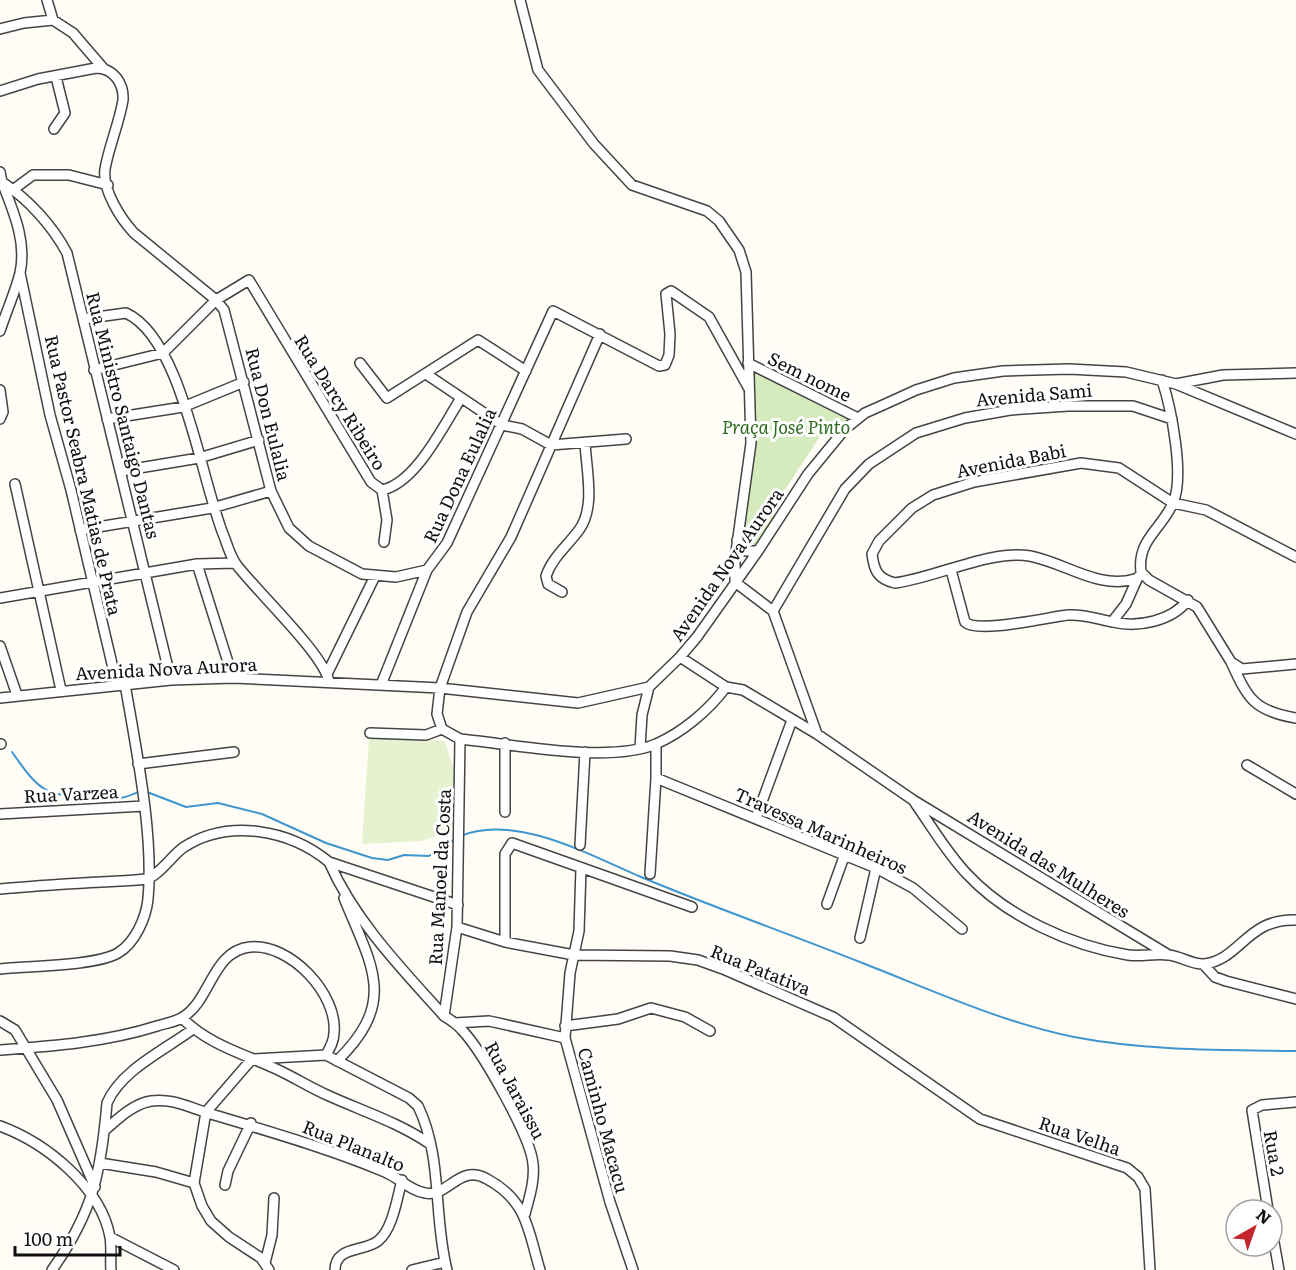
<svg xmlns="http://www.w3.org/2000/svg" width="1296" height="1270" viewBox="0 0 1296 1270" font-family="Literata,serif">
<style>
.park{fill:#d5ebbd}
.pitch{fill:#e6f2cf}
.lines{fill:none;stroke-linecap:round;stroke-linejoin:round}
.stream{stroke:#3f96cf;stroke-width:2}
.minor-casing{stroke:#444;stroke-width:12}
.minor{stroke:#fff;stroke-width:9}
.labels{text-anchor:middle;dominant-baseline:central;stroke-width:6;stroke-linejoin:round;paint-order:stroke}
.street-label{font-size:18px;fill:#111;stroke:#fff}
.park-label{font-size:18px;font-style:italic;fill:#2f6b1f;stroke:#fff}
</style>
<rect width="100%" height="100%" fill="#fffdf5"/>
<path class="park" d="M 752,371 L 848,419 L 841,425 L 825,429 L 776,503 L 774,517 L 754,548 L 748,549 L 740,535 L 752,457 Z"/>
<path class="pitch" d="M 369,737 L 445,741 L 454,770 L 453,831 L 421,841 L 362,844 Z"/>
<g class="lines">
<path class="stream" d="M 12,752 C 40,792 46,798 96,795 C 104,795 111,799 119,798 C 126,798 135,793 141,791
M 147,792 L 186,807 L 218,803 L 262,814 L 326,843 L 372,858 L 388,860 L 404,855 L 429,856 L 455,839
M 460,836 C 515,813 589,855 641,877 C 715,908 790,934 865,964 C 934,991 1001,1022 1074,1037 C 1147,1051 1223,1050 1296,1051"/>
<g class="minor-casing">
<path id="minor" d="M 47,0 L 53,20
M 520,0 L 538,70 L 594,144 L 632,185 L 707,211 L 719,221 L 739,250 L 746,272 L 751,443 L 735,559 L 735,582 L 773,611 L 817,734
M 0,29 L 24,23 L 53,20 L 73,33 L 103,68
M 0,91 L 38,79 L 96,68 C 114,68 124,84 123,100 C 119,124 109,146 105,169 C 102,190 121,219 134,233 L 216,300 L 224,310 L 271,491 L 289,528 L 309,546 L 362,574 L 396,577 L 427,570
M 54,129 L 65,113 L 56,77
M 0,172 L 2,182 C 28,199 52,225 67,253 L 171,680
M 14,189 L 33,175 L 69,175 L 108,185
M 20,273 L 50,415 L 71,490 L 117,685
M 83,319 L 126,313 C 183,339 201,483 225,539 C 228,548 231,557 236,564 C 256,591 325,655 329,682
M 0,331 C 6,312 15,293 20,273 C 27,241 13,211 2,182
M 360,363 L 387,398 L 478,340 L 526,371
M 748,363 L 858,418
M 94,370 L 163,353 L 216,300 L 249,280 L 371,482 L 382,490 C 416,483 443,426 461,398
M 426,374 L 502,425 L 522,429 L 551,445 L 626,439
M 1162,380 C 1171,408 1185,476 1173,503 C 1161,530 1137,540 1141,572 L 1149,580 L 1197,607 L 1231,662 L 1242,669 L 1296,664
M 1176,384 L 1223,375 L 1296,373
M 0,390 L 3,412 L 0,419
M 107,419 L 183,407 L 244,382
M 121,471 L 199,458 L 259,440
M 15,484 L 61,690
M 382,490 L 387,520 L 384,542
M 80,530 L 212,508 L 271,491
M 737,540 L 746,551 L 758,551
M 197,564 L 233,678
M 951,570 L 965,622 C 977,634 1049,617 1068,615 C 1085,614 1097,619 1113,622 C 1138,628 1172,621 1188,600
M 1135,579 C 1099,590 1066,563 1030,556 C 991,549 935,578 895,583 C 878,579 874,571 872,554 L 879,541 L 912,508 L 933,495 L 974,482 L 1081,463 L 1119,468 L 1173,503 L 1206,510 L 1296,557
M 562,592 L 548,584 L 546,576 C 552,558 568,545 579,530 C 596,507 586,469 585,442
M 0,598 L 197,564 L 235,563
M 773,611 L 845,489 L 869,464 L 916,433 L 965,418 L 1010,410 L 1068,406 L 1133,406 L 1172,419
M 1112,622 L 1126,604 L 1138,577
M 0,646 L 17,695
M 680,657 L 726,687 L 743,690 L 817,734 L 913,800 L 1167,954
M 1231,662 C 1248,699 1254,711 1296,718
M 328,672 L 375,576
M 381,685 L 427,570 L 447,543 L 553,311 L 659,366 L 665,365 L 669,355 L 670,334 L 666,294 L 671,291 L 709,317 L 748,387
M 0,698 L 171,680 L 233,678 L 440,688 L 578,703 L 649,687 L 680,657 L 697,637 L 758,551 L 808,474 L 845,429 L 865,413 L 883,405 L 916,390 L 954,378 L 1003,371 L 1069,369 L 1126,372 L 1176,384 L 1296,434
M 442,729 L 437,714 L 440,688 L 467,612 L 511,537 L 600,334
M 370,733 L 426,735 L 442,729 L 460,739 C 512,744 608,764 656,744 C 683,732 709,710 726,687
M 0,744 L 1,744
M 640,748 L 642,715 L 649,687
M 138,764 L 234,752
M 1247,765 L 1296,794
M 656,778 L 876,868 L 913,888 L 962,929
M 915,803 C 932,827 947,853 967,874 C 1006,916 1071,946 1128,955 C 1142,957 1155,953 1169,955 C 1180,956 1193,965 1204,964 C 1240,960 1247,918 1296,920
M 505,812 L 505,743
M 0,814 L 144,806
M 756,818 L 792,720
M 580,845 L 585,752
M 329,862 C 355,921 401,968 444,1016 C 451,1020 457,1024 462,1030 C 482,1051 531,1137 533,1164 C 535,1181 529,1198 525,1214
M 581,868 L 579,931 L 570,973 L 565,1038 L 610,1202 L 633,1270
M 650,874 L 656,778 L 656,744
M 0,889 C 33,886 67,884 100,882 C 115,881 131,881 146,879 C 159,876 172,855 184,847 C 229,818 290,830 329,862 L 458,905
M 827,904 L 845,854
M 457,927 L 505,942 L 574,955 L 670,956 L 698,960 L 723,969 L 833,1017 L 980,1119 L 1127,1168 L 1138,1177 L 1145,1189 L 1150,1270
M 860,938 L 876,868
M 505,942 L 505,854 L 512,843 L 692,907
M 1203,964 L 1215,977 L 1226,981 L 1296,999
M 0,969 C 28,966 96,966 118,953 C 135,943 146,918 148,899 C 154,834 136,749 125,684
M 444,1016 L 457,927 L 460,739
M 182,1018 C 208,1044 241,1053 274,1068 C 292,1076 309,1087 327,1095 C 362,1111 398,1122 430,1144
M 0,1021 L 15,1030 L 57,1100 L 95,1187
M 455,1023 L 489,1021 L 565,1038
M 565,1026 L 618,1019 L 651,1008 L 685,1017 L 710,1031
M 0,1050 C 53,1046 107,1042 157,1026 C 166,1023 176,1022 183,1017 C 211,1000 212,951 250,947 C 290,943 338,994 334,1033 C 334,1041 330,1048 326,1055
M 326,1055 L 409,1098 L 418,1106 C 443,1158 433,1215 447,1270
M 337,1061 C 398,1001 372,967 344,898
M 0,1126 C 46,1143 101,1187 110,1237 C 112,1248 110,1260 111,1270
M 105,1130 C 118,1119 133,1104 151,1101 C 172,1098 188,1107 208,1113 C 267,1131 328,1148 385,1172 C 399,1178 411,1191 425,1193 C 448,1198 459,1163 487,1179 C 528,1201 528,1231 540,1270
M 100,1163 L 156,1172 L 194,1183
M 225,1185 L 228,1171 L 251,1123
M 1268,1210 L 1252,1110 L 1262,1105 L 1296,1102
M 1272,1231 L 1279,1270
M 110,1237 L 174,1270
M 265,1263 L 272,1235 L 274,1198
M 52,1270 C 93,1212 101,1173 107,1103 C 121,1070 165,1050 193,1029
M 269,1270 L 261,1258 L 229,1237 L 211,1221 L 202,1206 L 194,1183 L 206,1112 L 252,1059 L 326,1055
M 335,1270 C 335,1246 364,1252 378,1241 C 393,1229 397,1198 402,1180
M 412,1270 L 445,1262"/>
</g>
<use href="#minor" class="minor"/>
</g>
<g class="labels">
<g class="street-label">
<text transform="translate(810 376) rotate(26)">Sem nome</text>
<text transform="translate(1034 394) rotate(-5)">Avenida Sami</text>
<text transform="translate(341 402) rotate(58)">Rua Darcy Ribeiro</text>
<text transform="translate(269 414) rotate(76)">Rua Don Eulalia</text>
<text transform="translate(124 415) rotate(76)">Rua Ministro Santaigo Dantas</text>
<text transform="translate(1011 460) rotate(-11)">Avenida Babi</text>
<text transform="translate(84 475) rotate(77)">Rua Pastor Seabra Matias de Prata</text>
<text transform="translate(459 475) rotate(-65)">Rua Dona Eulalia</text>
<text transform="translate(726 564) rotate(-55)">Avenida Nova Aurora</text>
<text transform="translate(166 668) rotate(-3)">Avenida Nova Aurora</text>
<text transform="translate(71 793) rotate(-3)">Rua Varzea</text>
<text transform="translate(821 830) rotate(24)">Travessa Marinheiros</text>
<text transform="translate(1049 863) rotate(32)">Avenida das Mulheres</text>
<text transform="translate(439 877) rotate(-87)">Rua Manoel da Costa</text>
<text transform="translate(761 969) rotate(22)">Rua Patativa</text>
<text transform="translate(516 1090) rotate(62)">Rua Jaraissu</text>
<text transform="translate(604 1120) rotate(75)">Caminho Macacu</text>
<text transform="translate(1080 1135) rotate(19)">Rua Velha</text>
<text transform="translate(354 1145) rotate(22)">Rua Planalto</text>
<text transform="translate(1275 1153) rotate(80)">Rua 2</text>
</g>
<g class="park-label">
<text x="786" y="426">Praça José Pinto</text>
</g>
</g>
<g transform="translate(1254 1228) rotate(40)"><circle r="28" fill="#ffffff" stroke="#a0a0a0" stroke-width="1.5"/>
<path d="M0-4.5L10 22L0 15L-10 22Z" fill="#c4262e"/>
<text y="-9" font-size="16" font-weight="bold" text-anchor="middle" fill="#111111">N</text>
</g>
<path d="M15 1246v9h105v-9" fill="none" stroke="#111111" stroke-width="3"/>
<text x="24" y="1246" font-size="18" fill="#111111" stroke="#ffffff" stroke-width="4.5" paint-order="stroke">100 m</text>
</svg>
